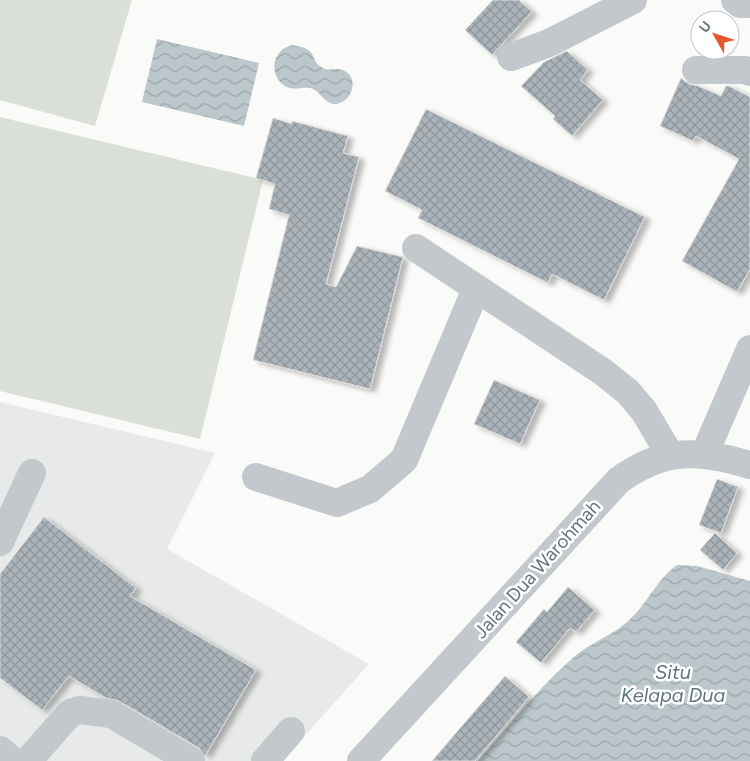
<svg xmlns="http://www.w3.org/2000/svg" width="750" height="761" viewBox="0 0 750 761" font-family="Figtree,sans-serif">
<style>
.built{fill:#e8e9e9}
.pitch{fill:#dadfd7}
.water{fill:url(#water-waves)}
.building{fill:url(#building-cross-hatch);stroke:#dcdcda;filter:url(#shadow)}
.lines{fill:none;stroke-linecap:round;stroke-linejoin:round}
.minor{stroke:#c3c8cc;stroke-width:28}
.labels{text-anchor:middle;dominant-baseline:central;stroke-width:5;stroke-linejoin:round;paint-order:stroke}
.street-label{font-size:19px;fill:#657683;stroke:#fff}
.water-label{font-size:20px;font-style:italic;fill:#60757c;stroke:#fff}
</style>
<defs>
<pattern id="water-waves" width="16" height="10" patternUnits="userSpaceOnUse" patternTransform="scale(1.25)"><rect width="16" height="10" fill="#bbc7cb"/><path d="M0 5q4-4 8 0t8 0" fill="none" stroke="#9ca6aa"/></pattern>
<pattern id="building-cross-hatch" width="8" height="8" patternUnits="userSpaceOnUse" patternTransform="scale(1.25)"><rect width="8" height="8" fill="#aab3b9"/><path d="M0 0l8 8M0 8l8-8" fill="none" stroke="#8e969c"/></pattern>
<filter id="shadow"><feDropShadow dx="5.5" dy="3" stdDeviation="2.5" flood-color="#0004"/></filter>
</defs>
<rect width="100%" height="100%" fill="#fafaf8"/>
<path class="built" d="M 0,402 L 215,453 L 167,549 L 369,664 L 282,761 L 0,761 Z"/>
<path class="pitch" d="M 0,0 L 132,0 L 95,126 L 0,100 Z
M 0,117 L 263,180 L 200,439 L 0,391 Z"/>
<path class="water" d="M 157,39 L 259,63 L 244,126 L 142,102 Z
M 291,45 C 321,48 308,61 323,68 C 330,72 337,66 345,71 C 360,80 351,104 334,104 C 324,103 322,93 313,89 C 304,86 298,90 290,88 C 274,84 269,62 281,51 C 283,48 288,47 291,45 Z
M 677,565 L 697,566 L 750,581 L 750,761 L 478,761 C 509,726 538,688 574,657 C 590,643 611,636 627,622 C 647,605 656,580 677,565 Z"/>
<path class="building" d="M 493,0 L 519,0 L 532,12 L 492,55 L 465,30 Z
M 567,51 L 588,70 L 580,80 L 603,100 L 572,136 L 553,119 L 555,116 L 521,86 L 544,62 Z
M 681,78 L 689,84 L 698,86 L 721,96 L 726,86 L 729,86 L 750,97 L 750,269 L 737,292 L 682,261 L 739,159 L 696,136 L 693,141 L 660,126 Z
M 426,109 L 645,217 L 604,300 L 552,274 L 548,283 L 418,218 L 422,210 L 385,191 Z
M 273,118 L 292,124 L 292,121 L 348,136 L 343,153 L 359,157 L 326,284 L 336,287 L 357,246 L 403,257 L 370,389 L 253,360 L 289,215 L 269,209 L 275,184 L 256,178 Z
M 494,380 L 540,400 L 520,444 L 474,424 Z
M 717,479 L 738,487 L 721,533 L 699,525 Z
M 44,517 L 136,588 L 130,596 L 256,670 L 205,756 L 199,748 L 119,701 L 106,698 L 69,676 L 42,710 L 0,678 L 0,574 Z
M 715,533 L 737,553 L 723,570 L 700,550 Z
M 568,587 L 595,610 L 576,632 L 570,628 L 541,663 L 516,642 L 544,609 L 547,612 Z
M 505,676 L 529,697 L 475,761 L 432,761 Z"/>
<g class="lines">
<path class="minor" d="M 735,0 L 740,4 L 750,4
M 511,57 L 549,43 L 633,0
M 696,70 L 745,70 L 750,72
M 416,248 L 603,372 L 628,392 L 644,411 L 670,455
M 704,455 L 750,349
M 256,477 L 337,503 L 370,489 L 404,460 L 476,289
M 0,542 L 32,473
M 0,750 L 13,761
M 28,761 L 70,713 L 80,710 L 111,714 L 191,761
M 265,761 L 291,731
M 361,761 L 619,480 C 664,448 698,449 750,465"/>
</g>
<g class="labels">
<g class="street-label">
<text transform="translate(537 569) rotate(-48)">Jalan Dua Warohmah</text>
</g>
<g class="water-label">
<text x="673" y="672">Situ<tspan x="673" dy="23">Kelapa Dua</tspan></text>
</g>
</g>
<g transform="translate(715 35) rotate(309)"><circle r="24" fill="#ffffff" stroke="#c1c8cd"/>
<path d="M0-4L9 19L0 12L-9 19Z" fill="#e4572e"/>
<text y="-8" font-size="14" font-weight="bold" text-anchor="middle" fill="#657683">U</text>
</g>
</svg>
